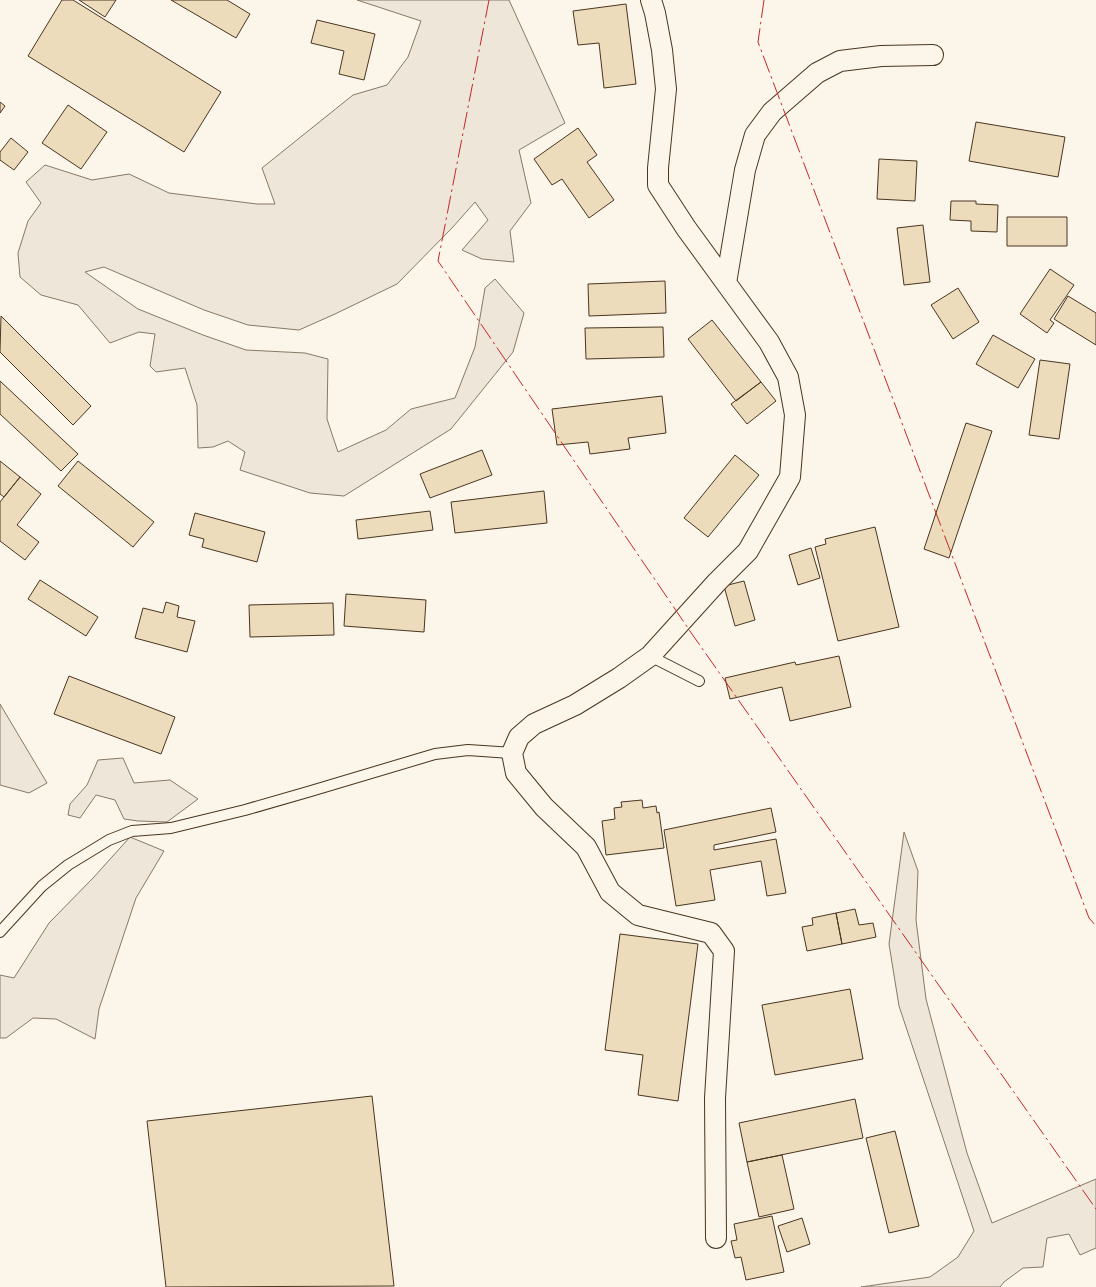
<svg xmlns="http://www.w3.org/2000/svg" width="1096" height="1287" viewBox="0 0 1096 1287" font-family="'Fira Sans',sans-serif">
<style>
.green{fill:#ede6d9;stroke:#887966}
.building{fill:#ecdcbc;stroke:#4a3520}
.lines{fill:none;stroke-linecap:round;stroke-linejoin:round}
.lane-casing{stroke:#4a3520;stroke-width:12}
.street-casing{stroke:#4a3520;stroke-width:22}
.lane{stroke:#fbf6e9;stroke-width:10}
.street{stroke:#fbf6e9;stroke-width:20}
.power{stroke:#c62828;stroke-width:1;stroke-dasharray:18 4 2.5 4;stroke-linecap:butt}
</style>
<rect width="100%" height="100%" fill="#fbf6e9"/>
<path class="green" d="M 357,0 L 509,0 L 565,123 L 519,150 L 531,203 L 510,231 L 514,262 L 482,259 L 462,250 L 488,220 L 475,202 L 452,228 L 397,284 L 335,314 L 299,330 L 248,325 L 204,310 L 104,267 L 85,272 L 138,309 L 203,335 L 246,350 L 305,353 L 328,359 L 327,419 L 338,452 L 386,430 L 411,409 L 455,398 L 475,347 L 485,288 L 495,279 L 524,313 L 513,352 L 451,429 L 344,496 L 310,493 L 240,470 L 245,452 L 228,441 L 213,447 L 198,448 L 197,405 L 185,368 L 156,372 L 150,366 L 155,334 L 139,332 L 110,343 L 78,305 L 41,295 L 20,277 L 18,253 L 28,221 L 41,203 L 26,182 L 45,165 L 92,180 L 129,174 L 169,193 L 257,204 L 275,204 L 262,168 L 353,95 L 387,85 L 408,57 L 421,21 Z
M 0,704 L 47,783 L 29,793 L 0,785 Z
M 123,758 L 134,783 L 170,780 L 198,799 L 167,822 L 138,821 L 124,819 L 115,800 L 96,795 L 80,818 L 68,815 L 70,804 L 87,785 L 98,760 Z
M 904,832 L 918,871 L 916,920 L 926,999 L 967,1153 L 992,1223 L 1096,1179 L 1096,1248 L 1080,1255 L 1069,1234 L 1047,1238 L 1043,1267 L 1023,1268 L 1004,1282 L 1000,1287 L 861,1287 L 930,1277 L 958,1257 L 974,1231 L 899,1006 L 889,944 Z
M 130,837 L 164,851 L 136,898 L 99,1009 L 95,1039 L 56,1019 L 33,1018 L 6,1038 L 0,1038 L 0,975 L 14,978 L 49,923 L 94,877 Z"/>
<path class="building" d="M 62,0 L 73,0 L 221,92 L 184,152 L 28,56 Z
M 79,0 L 116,0 L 105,17 Z
M 171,0 L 227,0 L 250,14 L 236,38 Z
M 626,4 L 636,84 L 604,88 L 599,43 L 578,45 L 573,11 Z
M 317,20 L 375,34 L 364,80 L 339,74 L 344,51 L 311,43 Z
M 0,102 L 5,106 L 0,113 Z
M 68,105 L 107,132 L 81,169 L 42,143 Z
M 976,122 L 1065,137 L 1058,177 L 969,161 Z
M 578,128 L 597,155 L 587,162 L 614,200 L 589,218 L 562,179 L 552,185 L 534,159 Z
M 11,138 L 28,152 L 14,170 L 0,160 L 0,152 Z
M 879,159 L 917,161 L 915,201 L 877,199 Z
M 951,201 L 976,201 L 976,204 L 998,205 L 997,232 L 971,231 L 971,221 L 950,220 Z
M 1007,217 L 1067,217 L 1067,246 L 1007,246 Z
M 923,225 L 930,282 L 904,285 L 897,228 Z
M 1050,269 L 1074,285 L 1050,320 L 1054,323 L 1047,333 L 1020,314 Z
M 665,281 L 666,313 L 589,316 L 588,284 Z
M 958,288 L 979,322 L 953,339 L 931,305 Z
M 1068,296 L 1096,313 L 1096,345 L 1054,319 Z
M 1,316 L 91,406 L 73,425 L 0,352 Z
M 712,320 L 761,382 L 736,401 L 688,339 Z
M 663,327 L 664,357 L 586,359 L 585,328 Z
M 993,335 L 1035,359 L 1018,388 L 976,364 Z
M 1040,360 L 1070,364 L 1059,439 L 1029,435 Z
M 0,381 L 78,454 L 61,471 L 0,414 Z
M 761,382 L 776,401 L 747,424 L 731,404 Z
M 662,396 L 666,433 L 628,438 L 630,449 L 590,454 L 588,442 L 557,445 L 552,409 Z
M 966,423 L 992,431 L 949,558 L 924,549 Z
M 482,450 L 492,475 L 430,498 L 420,474 Z
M 735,455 L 759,475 L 708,537 L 684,518 Z
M 0,461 L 20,477 L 4,497 L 0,494 Z
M 78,461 L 154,522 L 133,547 L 58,486 Z
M 20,477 L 41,494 L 17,525 L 39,542 L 25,560 L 0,541 L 0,502 Z
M 544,491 L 547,523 L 455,533 L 451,502 Z
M 430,511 L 433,530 L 358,539 L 356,520 Z
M 195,513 L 265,532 L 257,562 L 202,547 L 204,539 L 189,535 Z
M 875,527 L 899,627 L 838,641 L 815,547 L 826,544 L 825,539 Z
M 811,548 L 820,578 L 798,585 L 789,555 Z
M 40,580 L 98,617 L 86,636 L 28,599 Z
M 744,581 L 755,620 L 735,626 L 724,586 Z
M 346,594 L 426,600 L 424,632 L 344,626 Z
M 166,602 L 179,606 L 177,617 L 195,621 L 187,652 L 135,638 L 143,608 L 163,613 Z
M 333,603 L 334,635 L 250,637 L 249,605 Z
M 839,656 L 851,707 L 790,721 L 782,687 L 730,699 L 725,678 L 795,662 L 796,665 Z
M 69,676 L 175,717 L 161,754 L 54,714 Z
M 642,800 L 643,808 L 656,806 L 657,813 L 659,812 L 664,848 L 606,855 L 602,821 L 615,819 L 614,808 L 622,807 L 621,802 Z
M 771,808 L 776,832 L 714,845 L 714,850 L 776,839 L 786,893 L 767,896 L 761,861 L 710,870 L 715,900 L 676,906 L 664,830 Z
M 855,909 L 859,925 L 873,923 L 876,937 L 842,944 L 836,913 Z
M 836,913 L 842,944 L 807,951 L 802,927 L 813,925 L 812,918 Z
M 620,934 L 698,944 L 678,1101 L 638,1095 L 643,1055 L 605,1050 Z
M 850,989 L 863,1059 L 775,1075 L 762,1005 Z
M 372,1096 L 394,1286 L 166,1287 L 147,1121 Z
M 855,1099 L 863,1138 L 747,1162 L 739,1123 Z
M 895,1131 L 919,1226 L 889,1233 L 866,1138 Z
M 782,1155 L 794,1209 L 759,1217 L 747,1162 Z
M 772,1216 L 784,1272 L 746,1280 L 741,1257 L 735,1258 L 731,1241 L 737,1240 L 734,1224 Z
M 802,1218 L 810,1244 L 787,1252 L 778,1226 Z"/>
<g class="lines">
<g class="lane-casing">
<path id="lane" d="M 650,656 L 699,681
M 0,932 L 42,886 L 68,865 L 109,840 L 132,831 L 171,828 L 245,810 L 311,791 L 435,754 L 468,750 L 512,753"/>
</g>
<g class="street-casing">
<path id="street" d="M 651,0 L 655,13 L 662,50 L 666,89 L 658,168 L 658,185 L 686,228 L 726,283 L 745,170 L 755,135 L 772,112 L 817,73 L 840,61 L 881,56 L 933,55
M 716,1238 L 715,1098 L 724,951 L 711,933 L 638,915 L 610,892 L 586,847 L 544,807 L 516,773 L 512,753 L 519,737 L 534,724 L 575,705 L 619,678 L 650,656 L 717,582 L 748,551 L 790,477 L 795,415 L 788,377 L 769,342 L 726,283"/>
</g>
<use href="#lane" class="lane"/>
<use href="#street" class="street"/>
<path class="power" d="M 489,0 L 438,261 L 692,634 L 1096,1209
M 764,0 L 758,42 L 1089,918 L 1096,926"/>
</g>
</svg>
